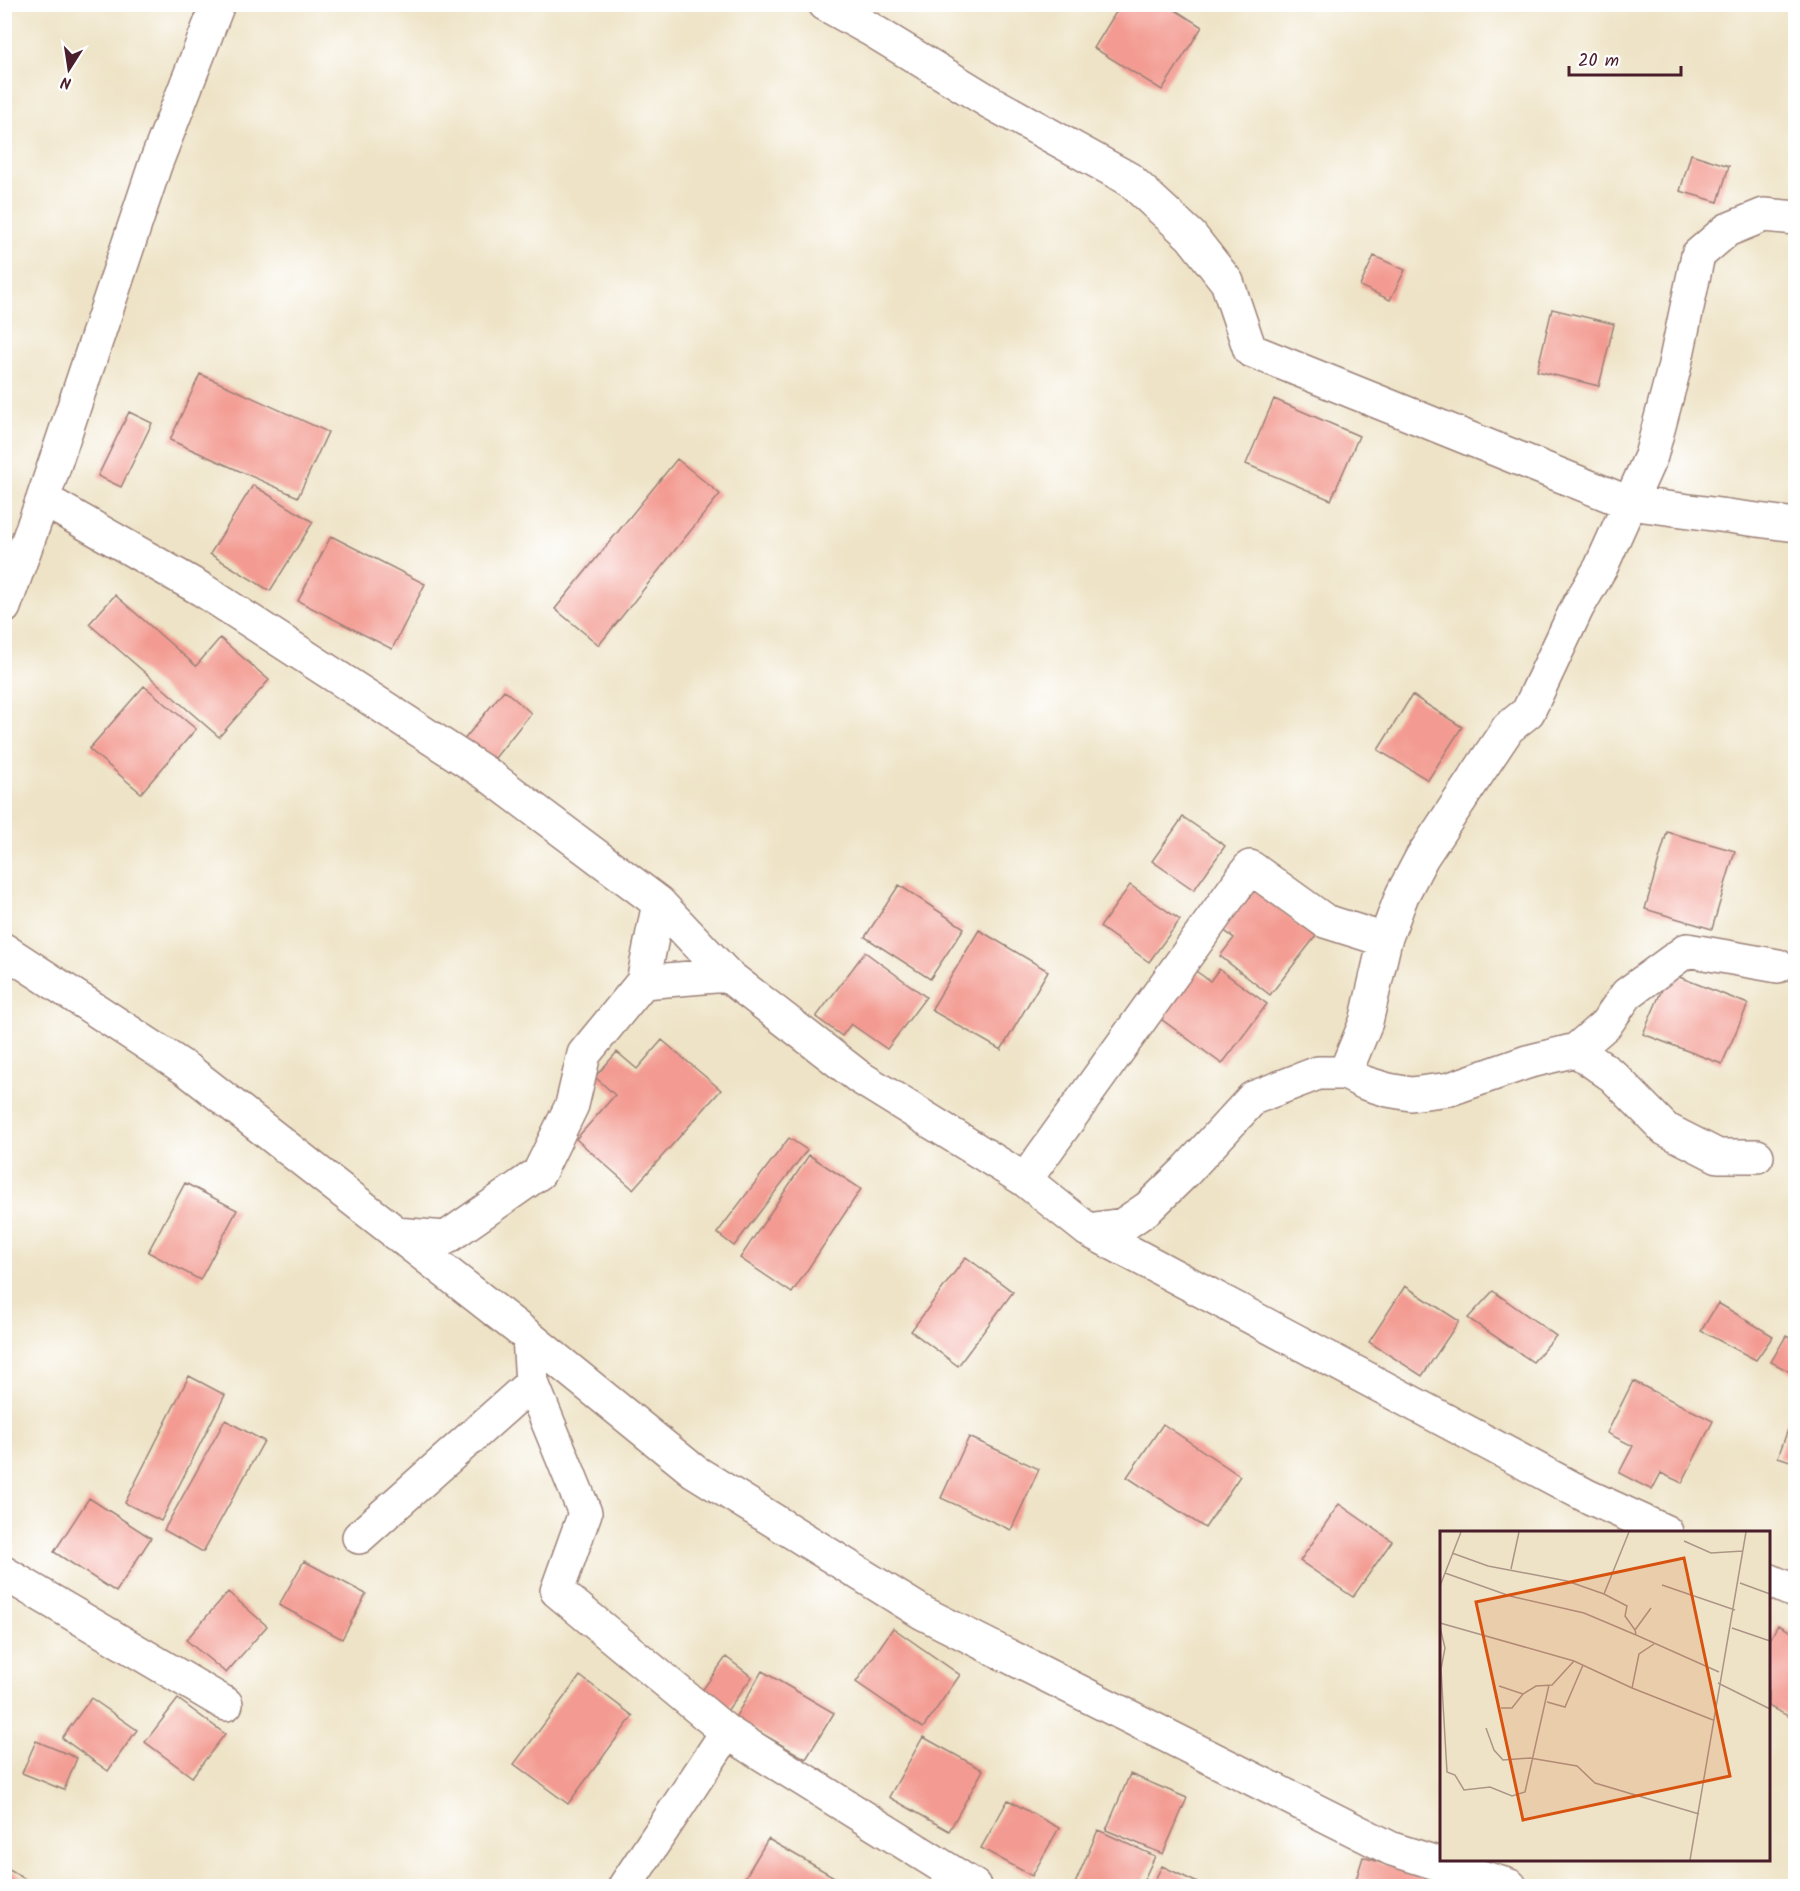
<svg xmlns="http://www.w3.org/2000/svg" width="1800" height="1891" viewBox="0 0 1800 1891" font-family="Kalam,sans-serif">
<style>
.building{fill:#f39b92}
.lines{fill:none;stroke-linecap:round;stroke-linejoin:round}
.minor-casing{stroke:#9c8178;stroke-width:36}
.minor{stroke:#fff;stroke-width:33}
.inset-road{fill:none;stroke:#ac9588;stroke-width:1.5}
.view{fill:#d8530f;fill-opacity:0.15;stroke:#d8530f;stroke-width:3}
.inset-edge{fill:none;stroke:#4a1f2b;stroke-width:3}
</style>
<rect width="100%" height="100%" fill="#fff"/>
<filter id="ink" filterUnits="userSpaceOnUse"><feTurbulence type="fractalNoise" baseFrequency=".0167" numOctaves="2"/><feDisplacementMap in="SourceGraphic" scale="12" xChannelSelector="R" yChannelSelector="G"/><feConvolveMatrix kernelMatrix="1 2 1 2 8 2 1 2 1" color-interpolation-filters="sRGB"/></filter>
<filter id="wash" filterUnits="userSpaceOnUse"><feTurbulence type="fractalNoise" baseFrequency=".008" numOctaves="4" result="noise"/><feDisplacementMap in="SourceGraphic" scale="24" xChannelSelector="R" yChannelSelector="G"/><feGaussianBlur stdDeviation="1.35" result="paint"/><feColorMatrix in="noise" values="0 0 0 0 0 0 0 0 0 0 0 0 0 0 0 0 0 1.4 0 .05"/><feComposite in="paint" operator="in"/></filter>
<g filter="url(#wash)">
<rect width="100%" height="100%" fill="#eee3c6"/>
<g id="blocks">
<path class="building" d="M 1121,4 L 1166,4 L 1202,27 L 1162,90 L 1094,48 Z
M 1691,154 L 1729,166 L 1718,202 L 1680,191 Z
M 1374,256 L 1405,270 L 1390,300 L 1360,286 Z
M 1552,309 L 1614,324 L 1599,386 L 1537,371 Z
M 200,374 L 328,432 L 298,497 L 170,440 Z
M 1274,399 L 1359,436 L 1331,500 L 1246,464 Z
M 129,412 L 152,423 L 121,487 L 98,476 Z
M 677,459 L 720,494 L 599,645 L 555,609 Z
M 253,485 L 313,522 L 270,591 L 210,554 Z
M 331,536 L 425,584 L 392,649 L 298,601 Z
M 115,595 L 196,666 L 220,638 L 269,680 L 219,737 L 89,624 Z
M 144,686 L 196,729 L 141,793 L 89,749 Z
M 504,690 L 531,713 L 491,763 L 463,741 Z
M 1412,695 L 1462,727 L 1428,780 L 1378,750 Z
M 1183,817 L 1225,846 L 1194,890 L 1152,861 Z
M 1667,832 L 1735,851 L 1712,929 L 1645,909 Z
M 899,885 L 964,928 L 930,979 L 865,937 Z
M 1130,885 L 1180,920 L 1149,962 L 1100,927 Z
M 1253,888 L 1316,936 L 1270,995 L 1220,956 L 1234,938 L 1222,929 Z
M 979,930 L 1048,971 L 1001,1050 L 931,1010 Z
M 865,952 L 926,997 L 887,1049 L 851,1024 L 842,1036 L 816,1017 Z
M 1193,969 L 1210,981 L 1219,969 L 1267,1004 L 1222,1064 L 1157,1016 Z
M 1669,973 L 1748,1004 L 1722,1064 L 1643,1034 Z
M 662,1040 L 721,1090 L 633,1189 L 576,1139 L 615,1095 L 595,1077 L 617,1052 L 637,1069 Z
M 789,1138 L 807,1150 L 734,1246 L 717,1233 Z
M 809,1155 L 861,1189 L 792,1293 L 740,1258 Z
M 185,1183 L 237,1210 L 200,1280 L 148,1252 Z
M 966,1257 L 1013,1292 L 958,1366 L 911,1331 Z
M 1405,1286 L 1459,1321 L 1422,1376 L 1369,1342 Z
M 1493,1291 L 1556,1336 L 1533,1362 L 1468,1318 Z
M 1718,1303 L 1773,1336 L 1756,1360 L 1701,1331 Z
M 1786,1336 L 1796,1341 L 1796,1375 L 1771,1362 Z
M 189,1376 L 225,1395 L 161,1521 L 125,1503 Z
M 1633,1381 L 1713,1421 L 1682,1483 L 1661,1473 L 1652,1490 L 1619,1473 L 1633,1446 L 1607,1433 Z
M 1795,1410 L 1796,1410 L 1796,1463 L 1778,1457 Z
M 225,1420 L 264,1441 L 203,1552 L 164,1530 Z
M 1163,1424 L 1240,1476 L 1205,1528 L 1127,1477 Z
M 969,1437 L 1039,1469 L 1011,1530 L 941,1498 Z
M 89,1498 L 151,1538 L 116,1592 L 54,1552 Z
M 1339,1504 L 1392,1541 L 1353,1597 L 1300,1561 Z
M 304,1561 L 366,1594 L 342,1639 L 279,1605 Z
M 228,1592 L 267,1626 L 226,1673 L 186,1640 Z
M 1778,1625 L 1796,1634 L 1796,1720 L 1768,1706 L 1768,1643 Z
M 893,1628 L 960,1675 L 923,1728 L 856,1682 Z
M 726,1657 L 752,1677 L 727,1711 L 701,1692 Z
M 762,1671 L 834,1713 L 806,1759 L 735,1718 Z
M 580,1676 L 633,1716 L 568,1804 L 514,1764 Z
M 91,1698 L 137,1730 L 108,1771 L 62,1738 Z
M 178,1699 L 225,1734 L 192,1777 L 145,1742 Z
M 923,1737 L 983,1770 L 949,1831 L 889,1797 Z
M 36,1741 L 77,1758 L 64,1790 L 22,1773 Z
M 1130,1774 L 1187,1798 L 1163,1854 L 1106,1830 Z
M 1008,1800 L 1059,1828 L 1032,1876 L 981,1848 Z
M 1098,1830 L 1155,1856 L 1141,1886 L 1074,1886 Z
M 768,1839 L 836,1878 L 831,1886 L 740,1886 Z
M 1363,1857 L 1429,1878 L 1426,1886 L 1354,1886 Z
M 1162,1866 L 1204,1886 L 1152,1886 Z
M 4,1867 L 38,1886 L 4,1886 Z"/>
</g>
</g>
<g filter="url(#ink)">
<use href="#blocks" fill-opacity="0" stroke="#9c8178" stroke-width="1.5"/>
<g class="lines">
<g class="minor-casing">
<path id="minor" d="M 825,4 L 870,29 L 988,101 L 1129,179 L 1191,236 L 1227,282 L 1250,350 L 1629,503 L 1796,525
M 43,499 L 201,589 L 487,774 L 659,903 L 643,982 L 584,1054 L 572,1105 L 539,1173 L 446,1238 L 396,1234
M 4,607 L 43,499 L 155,165 L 218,4
M 659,903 L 727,975 L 859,1077 L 1025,1180 L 1088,1230 L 1587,1496 L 1666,1532
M 4,950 L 189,1071 L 529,1337 L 532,1383 L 359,1537
M 643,982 L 727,975
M 1576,1050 L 1613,1076 L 1665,1129 L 1718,1156 L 1757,1156
M 1345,1073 L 1366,1022 L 1385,940 L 1402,895 L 1422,857 L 1508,728 L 1528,712 L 1577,608 L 1601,567 L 1651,456 L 1674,369 L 1698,255 L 1727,230 L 1764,215 L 1796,218
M 1025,1180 L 1250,867 L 1325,921 L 1385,940
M 1088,1230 L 1123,1225 L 1148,1208 L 1186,1171 L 1253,1098 L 1318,1073 L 1345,1073 L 1365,1083 L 1388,1090 L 1411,1094 L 1450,1089 L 1527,1062 L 1576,1050 L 1606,1024 L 1627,994 L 1687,950 L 1778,966
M 529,1337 L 694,1471 L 923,1613 L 1392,1849 L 1510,1886
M 532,1383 L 585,1513 L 557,1591 L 727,1732 L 974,1886
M 4,1573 L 226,1704
M 1768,1580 L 1796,1592
M 625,1886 L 727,1732"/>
</g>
<use href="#minor" class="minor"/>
</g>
</g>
<g transform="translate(1440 1531)">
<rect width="330" height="330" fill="#eee3c6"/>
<path class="inset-road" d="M 244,10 L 271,22 L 303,20M 12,22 L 48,35 L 127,50 L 164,63 L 187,75 L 185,85 L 195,99M 71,38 L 79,1M 5,42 L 70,65 L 144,82 L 196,104M 300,52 L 330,63M 222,54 L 295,79M 0,55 L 21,1M 164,63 L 189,1M 211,77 L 195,99 L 196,104 L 279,141M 0,92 L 134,130 L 192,157M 0,96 L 5,117 L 1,138 L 7,241 L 15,244 L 24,259 L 50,256 L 72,265 L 85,261 L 109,154M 292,97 L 330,110M 214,113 L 199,123 L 192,157 L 273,189M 278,152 L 330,178M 59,155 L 83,163M 107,171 L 125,176 L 143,134M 61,177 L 72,177 L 83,163 L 96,155 L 112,154 L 134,130M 46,197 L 54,219 L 63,229 L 90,227 L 137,235 L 155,252 L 259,283M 250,329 L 306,1"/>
<path class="view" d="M 244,27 L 290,245 L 83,289 L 36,71 Z"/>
<rect width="330" height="330" class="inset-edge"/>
</g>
<rect width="1800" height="1891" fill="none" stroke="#fff" stroke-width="24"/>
<g transform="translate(69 69) rotate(192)" stroke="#ffffff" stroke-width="4.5" paint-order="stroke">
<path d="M0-4.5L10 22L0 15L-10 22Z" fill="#4a1f2b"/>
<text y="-9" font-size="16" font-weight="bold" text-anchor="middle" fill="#4a1f2b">N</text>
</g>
<path d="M1569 66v9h112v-9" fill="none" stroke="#4a1f2b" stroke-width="3"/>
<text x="1578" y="66" font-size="18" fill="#4a1f2b" stroke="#ffffff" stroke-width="4.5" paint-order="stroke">20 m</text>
</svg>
